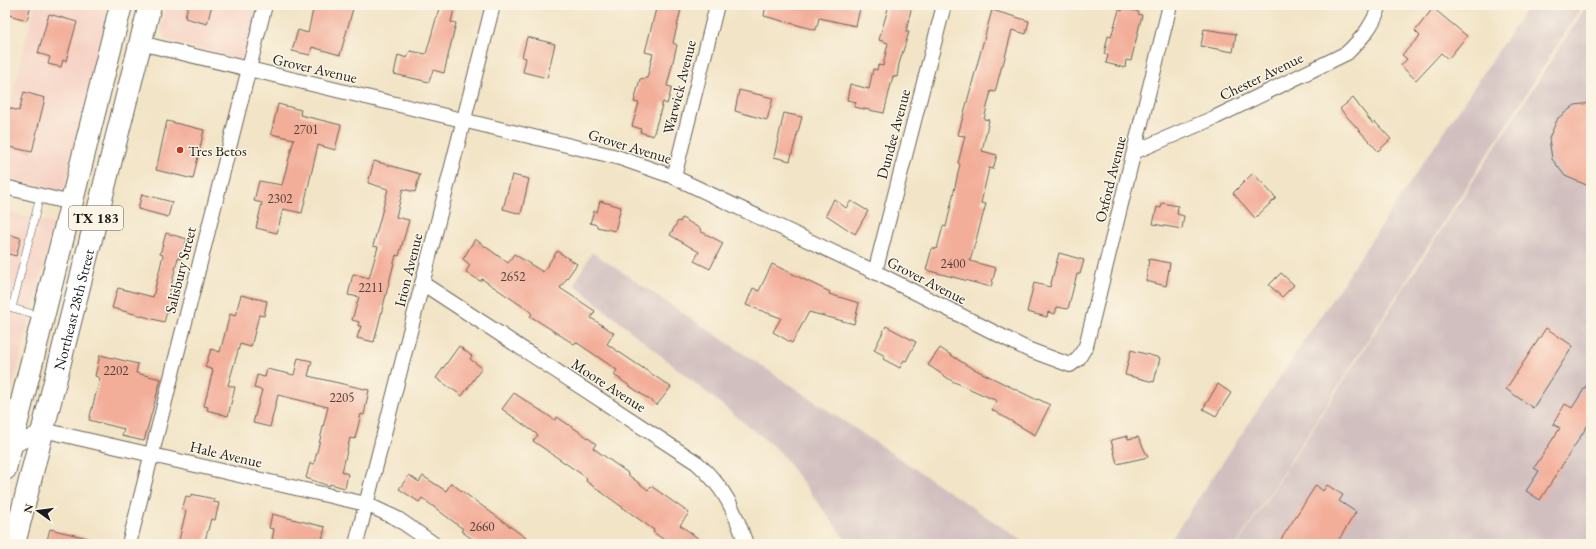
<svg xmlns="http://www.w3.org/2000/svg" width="1596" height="549" viewBox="0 0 1596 549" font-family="'EB Garamond',serif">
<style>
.built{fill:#f6d2c5}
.industrial{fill:#d1bfbf}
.building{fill:#f3ae9a}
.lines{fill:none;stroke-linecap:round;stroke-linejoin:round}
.lane-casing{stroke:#676258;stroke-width:8}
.street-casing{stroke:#676258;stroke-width:16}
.primary-casing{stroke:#676258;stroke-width:24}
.lane{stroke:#fff;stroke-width:7}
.street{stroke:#fff;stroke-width:14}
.primary{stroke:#fff;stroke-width:22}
.poi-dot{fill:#c8321e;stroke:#fcf5e5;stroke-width:1.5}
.labels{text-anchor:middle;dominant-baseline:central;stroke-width:3;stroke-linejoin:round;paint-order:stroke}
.number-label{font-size:13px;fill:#52403c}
.shield{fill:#fcf5e5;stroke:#5f5d58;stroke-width:1}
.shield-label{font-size:14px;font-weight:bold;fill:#1c1c1c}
.street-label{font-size:15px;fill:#1c1c1c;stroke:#fcf5e5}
.poi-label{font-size:15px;fill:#1c1c1c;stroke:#fcf5e5;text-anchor:start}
</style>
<rect width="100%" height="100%" fill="#fcf5e5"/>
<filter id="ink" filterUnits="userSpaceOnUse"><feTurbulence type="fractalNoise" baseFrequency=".025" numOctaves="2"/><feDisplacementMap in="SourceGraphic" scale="8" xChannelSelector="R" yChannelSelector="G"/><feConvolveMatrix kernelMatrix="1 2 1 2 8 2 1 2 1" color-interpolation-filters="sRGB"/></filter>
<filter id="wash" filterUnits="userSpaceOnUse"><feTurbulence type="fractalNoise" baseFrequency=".012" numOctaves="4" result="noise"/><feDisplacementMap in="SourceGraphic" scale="16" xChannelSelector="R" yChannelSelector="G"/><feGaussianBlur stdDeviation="0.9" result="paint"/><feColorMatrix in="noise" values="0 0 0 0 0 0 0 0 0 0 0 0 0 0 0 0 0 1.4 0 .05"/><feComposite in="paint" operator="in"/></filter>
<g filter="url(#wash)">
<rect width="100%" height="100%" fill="#f2e4c6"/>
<path class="built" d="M 35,5 L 111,5 L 63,192 L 5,177 L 5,123 Z
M 167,5 L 260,5 L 248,53 L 240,60 L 166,40 L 161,28 Z
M 5,211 L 54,224 L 5,417 Z"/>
<path class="industrial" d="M 1529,5 L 1583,5 L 1237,544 L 1168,544 Z
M 1587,5 L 1591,5 L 1591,544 L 1238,544 Z
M 592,252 L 1027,544 L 849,544 L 779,451 L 574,285 Z"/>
<g id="blocks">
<path class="building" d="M 5,5 L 31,5 L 27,20 L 5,14 Z
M 188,5 L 212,5 L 207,24 L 185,18 Z
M 314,5 L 354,5 L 340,55 L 312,47 L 310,55 L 292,51 L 298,30 L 308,33 Z
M 440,5 L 455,5 L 451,22 L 456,23 L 444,73 L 433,70 L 429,82 L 394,74 L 398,55 L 407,58 L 410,51 L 426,54 Z
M 657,5 L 682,5 L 673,43 L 677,45 L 667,86 L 672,87 L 667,104 L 663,102 L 653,136 L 640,132 L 641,129 L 632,126 L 639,103 L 634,102 L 640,79 L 647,78 L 653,54 L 645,52 Z
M 766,5 L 847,5 L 860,8 L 856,26 L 819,18 L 816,30 L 764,16 Z
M 889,5 L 912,5 L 906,32 L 909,32 L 899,64 L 897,77 L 893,76 L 884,113 L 854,107 L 856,102 L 847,100 L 850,84 L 869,89 L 873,69 L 877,70 L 878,65 L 883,66 L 888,43 L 879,40 Z
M 1123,8 L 1139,12 L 1138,14 L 1142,15 L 1131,61 L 1126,60 L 1125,68 L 1106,63 L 1108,55 L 1104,54 L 1108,36 L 1111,37 L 1119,10 L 1122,11 Z
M 1433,8 L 1467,36 L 1448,59 L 1441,53 L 1416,80 L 1401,66 L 1407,59 L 1402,55 L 1420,36 L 1415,31 Z
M 992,10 L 1029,21 L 1026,34 L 1012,30 L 1003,65 L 1002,65 L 995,92 L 991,91 L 984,119 L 989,120 L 982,151 L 997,155 L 993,169 L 989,168 L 981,203 L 986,204 L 970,261 L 996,268 L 991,287 L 926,270 L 932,248 L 937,249 L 943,226 L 946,227 L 960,164 L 958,163 L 965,136 L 958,135 Z
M 49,14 L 77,22 L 66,61 L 63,60 L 61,67 L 48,64 L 50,57 L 38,53 Z
M 1204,29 L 1236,34 L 1233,52 L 1201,46 Z
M 527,37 L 555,44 L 547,78 L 523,72 L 526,58 L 522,57 Z
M 739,90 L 773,98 L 767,120 L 735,111 Z
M 24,92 L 45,98 L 32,152 L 5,146 L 5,107 L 19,111 Z
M 1353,98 L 1373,124 L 1375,122 L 1391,139 L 1378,151 L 1340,109 Z
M 1591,103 L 1591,187 L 1565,176 L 1552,159 L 1549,138 L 1558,118 L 1575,105 Z
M 278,104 L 301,110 L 300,115 L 341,125 L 335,150 L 318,145 L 302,213 L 283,209 L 277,233 L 256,228 L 262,203 L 254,201 L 259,181 L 282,185 L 294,139 L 271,134 Z
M 784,113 L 802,117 L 790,161 L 774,157 Z
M 167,121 L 204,130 L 193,179 L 156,170 Z
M 374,161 L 420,174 L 415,192 L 403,189 L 396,217 L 409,220 L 399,256 L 396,255 L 374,342 L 357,338 L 361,326 L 358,326 L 359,322 L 352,320 L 359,297 L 348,295 L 353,274 L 369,278 L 378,247 L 373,246 L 388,189 L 368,183 Z
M 1253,173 L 1276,198 L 1255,218 L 1233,193 Z
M 512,175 L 529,179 L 521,214 L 503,209 Z
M 142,194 L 172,202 L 168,217 L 138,209 Z
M 834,199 L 846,208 L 851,201 L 868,211 L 855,234 L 826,215 Z
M 600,201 L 621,207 L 615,231 L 597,227 L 597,225 L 590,223 L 594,211 L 597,212 Z
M 1162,203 L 1178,206 L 1177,214 L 1184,216 L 1182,229 L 1153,224 L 1157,207 L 1161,208 Z
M 682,218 L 701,229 L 700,231 L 723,243 L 710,269 L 694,261 L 699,252 L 670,235 L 678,221 L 680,222 Z
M 5,233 L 21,238 L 16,256 L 5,253 Z
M 166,233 L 187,239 L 181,259 L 178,258 L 168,298 L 171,299 L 164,322 L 112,308 L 118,288 L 153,297 L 159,272 L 163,255 L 160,254 Z
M 475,239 L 508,263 L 514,254 L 543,272 L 557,251 L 577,264 L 560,288 L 595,311 L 591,318 L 614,333 L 607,344 L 671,387 L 657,405 L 614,375 L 617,370 L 576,342 L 574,344 L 530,316 L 532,314 L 528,310 L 482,279 L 480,281 L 466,272 L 470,265 L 463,259 Z
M 1059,253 L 1084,260 L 1080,274 L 1077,274 L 1068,309 L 1057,307 L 1055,314 L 1048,312 L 1047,317 L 1027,312 L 1034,283 L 1050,287 Z
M 1149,259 L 1170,263 L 1166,286 L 1146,281 Z
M 772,264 L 830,292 L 829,294 L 859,303 L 854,324 L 809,312 L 792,343 L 773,332 L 781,318 L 746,305 L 753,288 L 759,291 Z
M 1281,273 L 1294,285 L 1282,297 L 1269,285 Z
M 241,295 L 267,301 L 264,316 L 259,315 L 251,347 L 240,344 L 228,385 L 235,387 L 228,416 L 207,410 L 208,407 L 204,406 L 213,370 L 205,367 L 211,349 L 220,352 L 230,314 L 235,316 Z
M 886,326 L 916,342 L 906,361 L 904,360 L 900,368 L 883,359 L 885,356 L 874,350 Z
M 1546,328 L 1573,346 L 1533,408 L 1506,389 Z
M 459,346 L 472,356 L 470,359 L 482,368 L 462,396 L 436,378 Z
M 940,348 L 968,366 L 1037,400 L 1038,399 L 1050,405 L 1035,435 L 992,410 L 997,401 L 952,381 L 928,365 Z
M 1131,350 L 1160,358 L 1154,382 L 1125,375 Z
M 100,355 L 138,364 L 136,373 L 161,379 L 144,441 L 122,436 L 124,429 L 89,420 L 100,378 L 95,376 Z
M 298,358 L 312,361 L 308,376 L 369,390 L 364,415 L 361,414 L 355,439 L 350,438 L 342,472 L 348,474 L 345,488 L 330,484 L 329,486 L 306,478 L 310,463 L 314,464 L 328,407 L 278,395 L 270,427 L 253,423 L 262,390 L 254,388 L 257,375 L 265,377 L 267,369 L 294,375 Z
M 1591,378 L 1591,420 L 1540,500 L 1526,491 L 1539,471 L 1534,468 L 1560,428 L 1553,424 L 1565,404 L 1572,408 Z
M 1218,384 L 1231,393 L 1216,416 L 1203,409 Z
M 514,393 L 555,420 L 557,417 L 584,435 L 596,444 L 593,448 L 628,473 L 627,474 L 648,490 L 651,486 L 689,513 L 680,525 L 706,544 L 670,544 L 653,532 L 654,530 L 586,481 L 587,478 L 533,441 L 538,435 L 502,409 Z
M 1128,436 L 1128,439 L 1138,437 L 1148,457 L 1117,464 L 1111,440 Z
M 409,475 L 419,482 L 423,476 L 446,491 L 451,483 L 534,544 L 479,544 L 461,531 L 463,529 L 422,498 L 419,502 L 399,489 Z
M 1316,485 L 1323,491 L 1327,485 L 1343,495 L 1339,501 L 1356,512 L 1336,544 L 1278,544 Z
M 191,494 L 214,499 L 213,502 L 219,503 L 215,520 L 211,519 L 204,544 L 178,544 L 186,511 L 182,510 L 186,496 L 191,497 Z
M 272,514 L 325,527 L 321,544 L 293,544 L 272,539 L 274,529 L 269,528 Z
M 50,529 L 91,539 L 91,544 L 46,544 Z"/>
</g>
</g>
<g filter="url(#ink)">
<use href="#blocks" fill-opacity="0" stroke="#676258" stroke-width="1"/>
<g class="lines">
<g class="lane-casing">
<path id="lane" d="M 40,196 L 12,308 L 41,316"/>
</g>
<g class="street-casing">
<path id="street" d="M 140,43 L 617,157 L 674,177 L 875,272 L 1027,349 L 1070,365 L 1078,359 L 1086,346 L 1170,5
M 1134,152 L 1216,117 L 1347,53 C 1363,37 1372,27 1380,5
M 674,177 L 717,5
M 5,187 L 71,203
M 875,272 L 944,5
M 422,283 L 697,463 C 725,488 734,509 746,544
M 7,448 L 10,448 L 43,430 L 366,504 L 398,519 L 434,544
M 129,544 L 265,5
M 356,544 L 493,5"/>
</g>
<g class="primary-casing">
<g id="primary">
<path d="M 5,469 L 121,5"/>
<path id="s1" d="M 14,544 L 150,5"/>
</g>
</g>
<use href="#lane" class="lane"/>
<use href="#street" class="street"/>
<use href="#primary" class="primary"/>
</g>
</g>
<circle class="poi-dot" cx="180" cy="150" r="4"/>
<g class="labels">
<g class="number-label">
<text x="306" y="129">2701</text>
<text x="280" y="198">2302</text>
<text x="953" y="263">2400</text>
<text x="513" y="276">2652</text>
<text x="371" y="287">2211</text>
<text x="116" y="370">2202</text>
<text x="342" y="397">2205</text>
<text x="482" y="526">2660</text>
</g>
<rect class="shield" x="69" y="206" width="54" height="24" rx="3"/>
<g class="shield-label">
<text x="96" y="218">TX 183</text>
</g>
<g class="street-label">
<text transform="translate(315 68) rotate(13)">Grover Avenue</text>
<text transform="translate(1261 76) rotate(-26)">Chester Avenue</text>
<text transform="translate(679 87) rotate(-76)">Warwick Avenue</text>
<text transform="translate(893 134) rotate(-75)">Dundee Avenue</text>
<text transform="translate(630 146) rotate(17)">Grover Avenue</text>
<text transform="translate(1110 179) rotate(-76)">Oxford Avenue</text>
<text transform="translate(180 270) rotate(-76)">Salisbury Street</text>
<text transform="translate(408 270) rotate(-76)">Irion Avenue</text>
<text transform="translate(927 280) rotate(27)">Grover Avenue</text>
<text stroke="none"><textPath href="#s1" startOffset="242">Northeast 28th Street</textPath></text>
<text transform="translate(609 385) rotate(33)">Moore Avenue</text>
<text transform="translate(226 454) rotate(13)">Hale Avenue</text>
</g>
<g class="poi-label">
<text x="188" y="150">Tres Betos</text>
</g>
</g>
<rect width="1596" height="549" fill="none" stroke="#fcf5e5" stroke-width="20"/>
<g transform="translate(38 511) rotate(284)" stroke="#fcf5e5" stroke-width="3" paint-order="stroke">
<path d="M0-3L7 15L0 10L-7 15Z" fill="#1c1c1c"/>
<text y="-6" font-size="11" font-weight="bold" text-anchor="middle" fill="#1c1c1c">N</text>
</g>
</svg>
